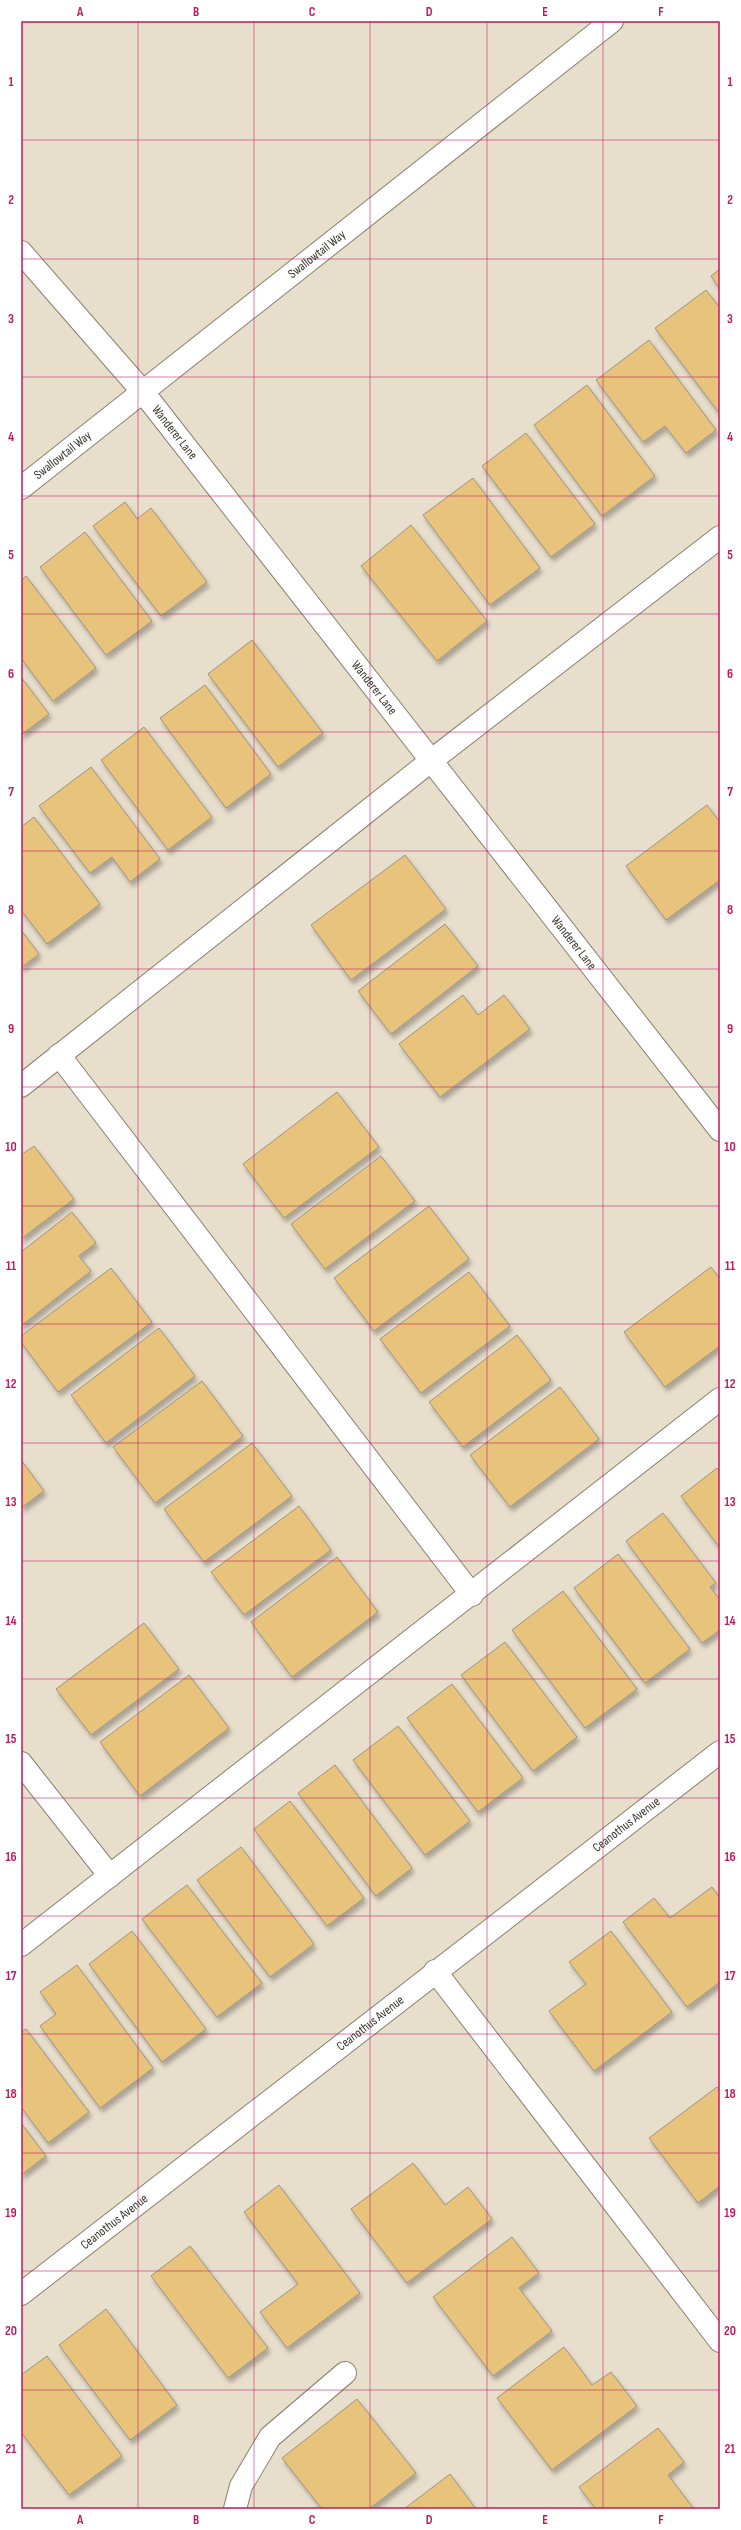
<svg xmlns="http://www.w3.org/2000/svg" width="741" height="2530" viewBox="0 0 741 2530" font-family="'Sofia Sans Condensed',sans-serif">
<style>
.building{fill:#e7c37b;stroke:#9b9281;filter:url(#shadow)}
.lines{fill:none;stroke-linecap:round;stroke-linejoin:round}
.minor-casing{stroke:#89806f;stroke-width:24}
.minor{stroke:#fff;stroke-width:22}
.grid{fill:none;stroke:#c2185b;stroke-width:1;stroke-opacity:0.55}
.labels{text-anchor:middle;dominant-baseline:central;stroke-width:3.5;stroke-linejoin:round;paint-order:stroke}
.street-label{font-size:13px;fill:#3a362e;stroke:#fff}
.neatline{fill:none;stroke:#c2185b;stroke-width:1.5}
.grid-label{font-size:13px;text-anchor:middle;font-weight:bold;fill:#c2185b}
</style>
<defs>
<filter id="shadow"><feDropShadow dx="2.5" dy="4.5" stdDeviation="2" flood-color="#0004"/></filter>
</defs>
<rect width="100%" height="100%" fill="#e8decc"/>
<path class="building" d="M 720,269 L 720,289 L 711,276 Z
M 706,290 L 720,308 L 720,414 L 655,328 Z
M 649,340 L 716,430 L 686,453 L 665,426 L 643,442 L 596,380 Z
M 587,385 L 655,476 L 602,516 L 534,425 Z
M 526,433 L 595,524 L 551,557 L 482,466 Z
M 473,478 L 540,568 L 490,605 L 423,515 Z
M 125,502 L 137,519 L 151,508 L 207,582 L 161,616 L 93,526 Z
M 411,525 L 487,621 L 437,661 L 361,566 Z
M 85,532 L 152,621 L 106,655 L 40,567 Z
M 26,576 L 96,668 L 53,701 L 21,658 L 21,581 Z
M 252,640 L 323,733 L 278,767 L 208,674 Z
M 21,677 L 49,714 L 21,735 Z
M 205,685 L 271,774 L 226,808 L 160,718 Z
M 144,727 L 212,817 L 168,850 L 101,760 Z
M 91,767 L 160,859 L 130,882 L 112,857 L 90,873 L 39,806 Z
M 707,805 L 720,822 L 720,880 L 666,920 L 626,866 Z
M 34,817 L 100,904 L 47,944 L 21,910 L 21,827 Z
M 405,855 L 446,909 L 351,980 L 311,925 Z
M 445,924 L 478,966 L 391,1034 L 358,991 Z
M 21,930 L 39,954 L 21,968 Z
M 463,995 L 478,1015 L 504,995 L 530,1029 L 440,1097 L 399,1044 Z
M 337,1092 L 379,1147 L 284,1218 L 243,1164 Z
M 34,1146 L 74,1199 L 21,1239 L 21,1155 Z
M 381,1156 L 415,1201 L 325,1269 L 291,1224 Z
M 429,1206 L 469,1259 L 374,1331 L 334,1278 Z
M 72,1212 L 96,1243 L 79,1256 L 91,1271 L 21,1326 L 21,1252 Z
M 711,1267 L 720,1279 L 720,1346 L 665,1387 L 624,1332 Z
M 111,1268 L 152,1322 L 58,1392 L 21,1342 L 21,1336 Z
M 469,1272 L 510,1326 L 421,1393 L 380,1339 Z
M 159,1328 L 195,1376 L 106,1443 L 71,1395 Z
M 517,1335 L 551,1380 L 463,1447 L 429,1402 Z
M 202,1381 L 243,1436 L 155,1503 L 113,1447 Z
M 560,1387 L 599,1439 L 510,1507 L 470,1455 Z
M 252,1443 L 292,1496 L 204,1562 L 164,1509 Z
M 21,1460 L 44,1491 L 21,1508 Z
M 717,1468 L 720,1472 L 720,1548 L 681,1496 Z
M 299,1506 L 331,1550 L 244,1615 L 211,1572 Z
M 663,1513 L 716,1583 L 710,1587 L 720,1600 L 720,1630 L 702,1643 L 626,1541 Z
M 618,1554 L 690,1649 L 645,1683 L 574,1588 Z
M 337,1557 L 378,1612 L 292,1677 L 251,1622 Z
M 563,1591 L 637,1689 L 585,1728 L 512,1630 Z
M 144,1623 L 179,1669 L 91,1735 L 56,1689 Z
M 505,1642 L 577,1737 L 533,1771 L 461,1675 Z
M 189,1675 L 229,1728 L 140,1796 L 100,1742 Z
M 452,1684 L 523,1778 L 478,1812 L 407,1718 Z
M 398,1726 L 470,1821 L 425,1855 L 353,1760 Z
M 335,1765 L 412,1868 L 376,1896 L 298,1793 Z
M 290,1801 L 364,1898 L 327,1926 L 254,1829 Z
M 241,1847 L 314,1944 L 270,1977 L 197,1880 Z
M 187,1885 L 262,1983 L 217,2017 L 142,1919 Z
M 712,1887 L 720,1898 L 720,1982 L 687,2007 L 623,1922 L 654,1898 L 670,1918 Z
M 132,1931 L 206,2029 L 162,2062 L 89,1964 Z
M 611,1931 L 672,2012 L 594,2071 L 549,2011 L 586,1984 L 569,1962 Z
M 77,1965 L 153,2068 L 100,2108 L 40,2026 L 56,2014 L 40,1992 Z
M 26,2029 L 89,2112 L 48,2143 L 21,2107 L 21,2032 Z
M 717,2087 L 720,2091 L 720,2186 L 698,2203 L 649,2138 Z
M 21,2123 L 46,2156 L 21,2175 Z
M 413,2163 L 445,2205 L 468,2187 L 492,2219 L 407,2283 L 351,2209 Z
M 279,2185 L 360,2293 L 287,2348 L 260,2312 L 298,2284 L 244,2212 Z
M 512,2237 L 539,2273 L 519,2288 L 552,2331 L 493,2376 L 433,2297 Z
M 190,2246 L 268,2348 L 228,2378 L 151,2276 Z
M 106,2309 L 177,2405 L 130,2440 L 59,2345 Z
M 564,2347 L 592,2385 L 611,2372 L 637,2406 L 552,2470 L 497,2398 Z
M 47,2356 L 122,2456 L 69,2495 L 21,2432 L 21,2375 Z
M 357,2399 L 416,2473 L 369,2509 L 322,2509 L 282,2458 Z
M 658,2428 L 684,2462 L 668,2475 L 694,2509 L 596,2509 L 579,2487 Z
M 450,2474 L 476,2509 L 404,2509 Z"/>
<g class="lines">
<g class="minor-casing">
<g id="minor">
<path id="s1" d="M 21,252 L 143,392 L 720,1130"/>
<path id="s2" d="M 21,488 L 612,21"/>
<path d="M 59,1055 L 472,1595"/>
<path d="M 21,1086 L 432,760 L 720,537"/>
<path d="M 21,1763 L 110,1876"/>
<path d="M 21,1945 L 720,1399"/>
<path d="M 435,1971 L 720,2341"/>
<path id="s3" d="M 21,2294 L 720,1752"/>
<path d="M 235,2509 L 241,2486 L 270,2437 L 345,2373"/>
</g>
</g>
<use href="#minor" class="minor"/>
</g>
<path class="grid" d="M 138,21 L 138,2509M 254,21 L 254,2509M 370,21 L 370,2509M 487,21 L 487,2509M 603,21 L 603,2509M 21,140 L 720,140M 21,259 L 720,259M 21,377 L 720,377M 21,496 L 720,496M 21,614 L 720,614M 21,732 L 720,732M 21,851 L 720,851M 21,969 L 720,969M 21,1087 L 720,1087M 21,1206 L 720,1206M 21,1324 L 720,1324M 21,1443 L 720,1443M 21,1561 L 720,1561M 21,1679 L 720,1679M 21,1798 L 720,1798M 21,1916 L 720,1916M 21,2034 L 720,2034M 21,2153 L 720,2153M 21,2271 L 720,2271M 21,2390 L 720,2390"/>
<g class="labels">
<g class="street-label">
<text stroke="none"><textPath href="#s2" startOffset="377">Swallowtail Way</textPath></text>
<text stroke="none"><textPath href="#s1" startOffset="237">Wanderer Lane</textPath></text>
<text stroke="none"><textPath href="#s2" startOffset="53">Swallowtail Way</textPath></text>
<text stroke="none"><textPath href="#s1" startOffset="561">Wanderer Lane</textPath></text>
<text stroke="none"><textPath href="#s1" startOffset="885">Wanderer Lane</textPath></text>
<text stroke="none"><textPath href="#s3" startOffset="766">Ceanothus Avenue</textPath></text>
<text stroke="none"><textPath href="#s3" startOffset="442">Ceanothus Avenue</textPath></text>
<text stroke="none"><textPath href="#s3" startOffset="118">Ceanothus Avenue</textPath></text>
</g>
</g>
<rect width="741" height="2530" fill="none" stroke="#ffffff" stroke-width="44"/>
<rect x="22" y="22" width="697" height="2486" class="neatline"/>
<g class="grid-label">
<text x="80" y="16">A</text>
<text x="196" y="16">B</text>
<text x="312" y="16">C</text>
<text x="429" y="16">D</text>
<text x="545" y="16">E</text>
<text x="661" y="16">F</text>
<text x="11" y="86">1</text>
<text x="730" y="86">1</text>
<text x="11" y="204">2</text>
<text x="730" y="204">2</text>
<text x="11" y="323">3</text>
<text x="730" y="323">3</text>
<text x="11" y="441">4</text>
<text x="730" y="441">4</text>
<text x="11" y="559">5</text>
<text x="730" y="559">5</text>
<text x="11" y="678">6</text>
<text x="730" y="678">6</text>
<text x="11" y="796">7</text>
<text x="730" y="796">7</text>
<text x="11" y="914">8</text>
<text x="730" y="914">8</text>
<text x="11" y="1033">9</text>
<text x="730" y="1033">9</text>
<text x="11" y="1151">10</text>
<text x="730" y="1151">10</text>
<text x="11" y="1270">11</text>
<text x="730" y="1270">11</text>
<text x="11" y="1388">12</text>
<text x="730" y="1388">12</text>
<text x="11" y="1506">13</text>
<text x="730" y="1506">13</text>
<text x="11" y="1625">14</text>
<text x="730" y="1625">14</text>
<text x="11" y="1743">15</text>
<text x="730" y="1743">15</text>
<text x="11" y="1861">16</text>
<text x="730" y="1861">16</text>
<text x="11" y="1980">17</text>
<text x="730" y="1980">17</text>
<text x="11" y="2098">18</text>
<text x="730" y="2098">18</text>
<text x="11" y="2217">19</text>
<text x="730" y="2217">19</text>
<text x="11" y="2335">20</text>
<text x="730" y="2335">20</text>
<text x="11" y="2453">21</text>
<text x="730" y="2453">21</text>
<text x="80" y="2524">A</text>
<text x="196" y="2524">B</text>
<text x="312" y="2524">C</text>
<text x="429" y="2524">D</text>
<text x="545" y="2524">E</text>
<text x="661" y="2524">F</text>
</g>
</svg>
